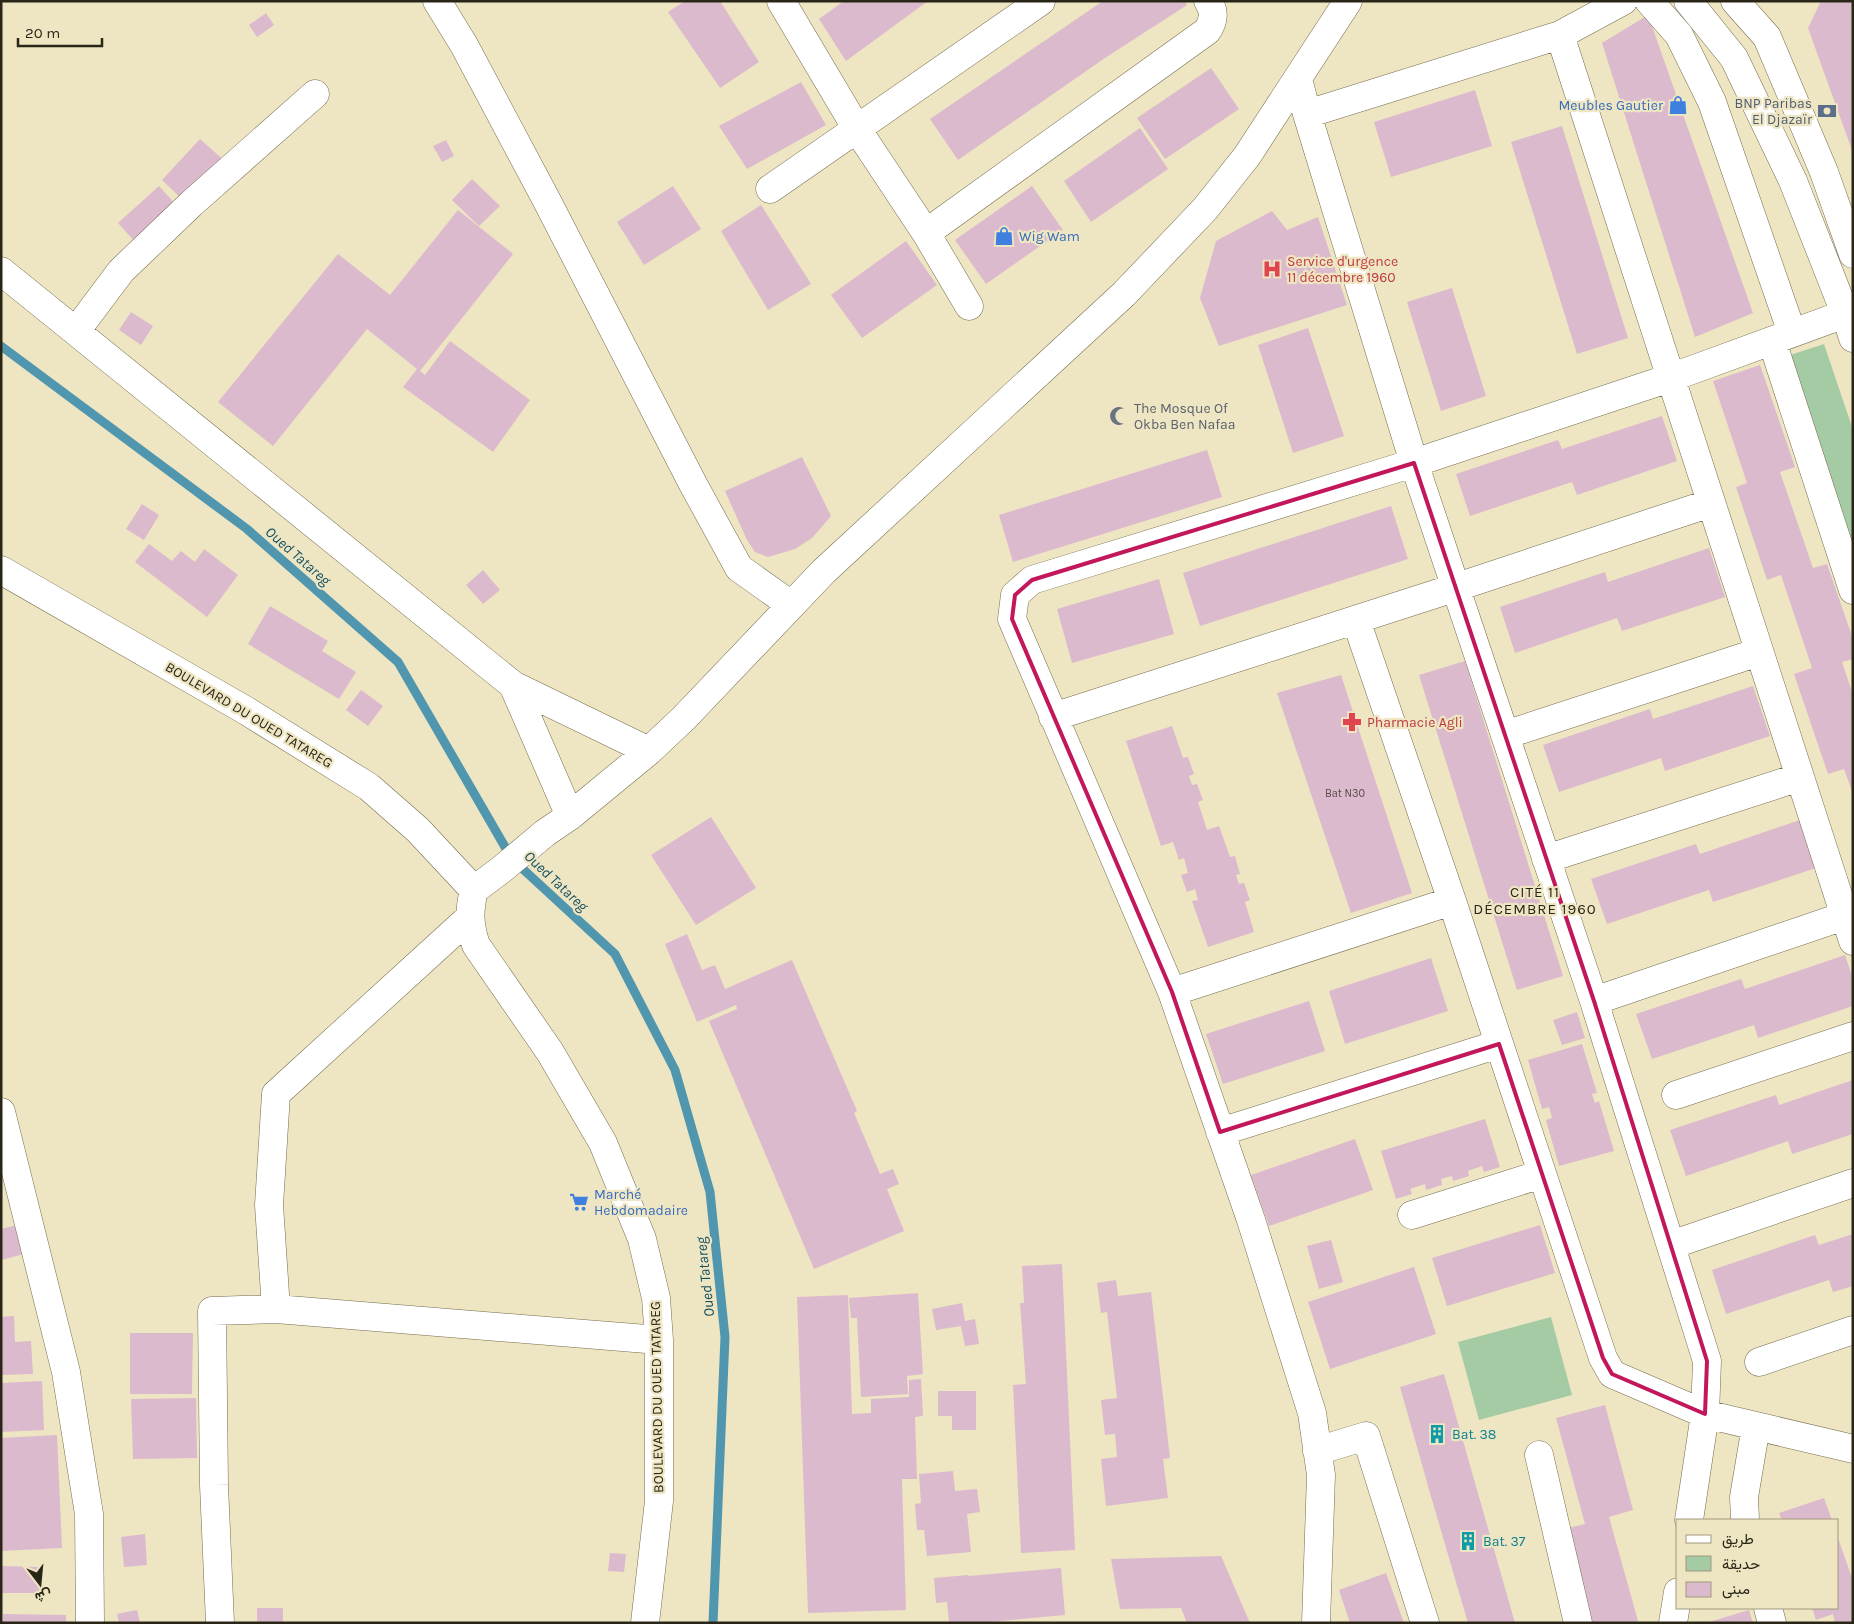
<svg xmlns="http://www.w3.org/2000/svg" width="1854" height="1624" viewBox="0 0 1854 1624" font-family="Karla,Vazirmatn,sans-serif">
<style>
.green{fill:#a5cba5}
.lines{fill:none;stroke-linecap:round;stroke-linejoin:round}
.stream{stroke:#5096ae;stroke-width:9}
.building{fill:#dcbacd}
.minor-casing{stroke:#746c4d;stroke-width:29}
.major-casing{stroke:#746c4d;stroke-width:29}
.minor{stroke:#fff;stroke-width:28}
.major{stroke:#fff;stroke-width:28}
.marked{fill:none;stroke:#c2185b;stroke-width:4;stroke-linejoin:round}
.labels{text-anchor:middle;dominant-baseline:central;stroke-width:4.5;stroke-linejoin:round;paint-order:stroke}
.number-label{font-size:11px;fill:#564b45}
.service-label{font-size:14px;fill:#4e5e75;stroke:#eee5c2;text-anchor:end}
.shop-label{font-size:14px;fill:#366cbe;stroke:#eee5c2;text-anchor:start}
.health-label{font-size:14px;fill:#be3a42;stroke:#eee5c2;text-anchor:start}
.worship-label{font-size:14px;fill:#5b616d;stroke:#eee5c2;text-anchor:start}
.street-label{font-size:14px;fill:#292618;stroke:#eee5c2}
.culture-label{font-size:14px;fill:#0d838f;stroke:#eee5c2;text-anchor:start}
.water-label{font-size:15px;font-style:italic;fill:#145061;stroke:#eee5c2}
.neighbourhood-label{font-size:15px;letter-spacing:1px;fill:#292618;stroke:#eee5c2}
</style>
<rect width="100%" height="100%" fill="#eee5c2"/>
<path class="green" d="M 1824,344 L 1853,430 L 1853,551 L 1787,356 Z
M 1551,1317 L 1572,1395 L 1479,1420 L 1458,1342 Z"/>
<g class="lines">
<path class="stream" d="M 1,346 L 247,529 L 398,662 L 512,859 L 615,954 L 675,1070 L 710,1192 L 725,1337 L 713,1623"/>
</g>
<path class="building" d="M 685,1 L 720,1 L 759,62 L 720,88 L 668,12 Z
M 844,1 L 928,1 L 846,61 L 819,19 Z
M 1103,1 L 1185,1 L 1187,5 L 1105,58 L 958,160 L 930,119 Z
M 1821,1 L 1853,1 L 1853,153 L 1808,28 Z
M 266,13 L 274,25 L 257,37 L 249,25 Z
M 1648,15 L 1753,313 L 1695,337 L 1602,43 Z
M 1211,68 L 1239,109 L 1165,159 L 1137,118 Z
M 801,82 L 826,125 L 747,169 L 719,126 Z
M 1475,90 L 1492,146 L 1391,177 L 1374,122 Z
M 1562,126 L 1628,338 L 1577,354 L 1511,142 Z
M 1140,128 L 1168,169 L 1091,222 L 1064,181 Z
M 200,139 L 227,163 L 188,205 L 162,180 Z
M 446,140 L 454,156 L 442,162 L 433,146 Z
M 472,179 L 500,206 L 479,226 L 452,200 Z
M 159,186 L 176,205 L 135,242 L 118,223 Z
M 673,186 L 701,229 L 644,265 L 617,222 Z
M 1032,186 L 1063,230 L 986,284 L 955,240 Z
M 761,205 L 811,284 L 768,310 L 721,231 Z
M 458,210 L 513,254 L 420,371 L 425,375 L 450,341 L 530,400 L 493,452 L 403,387 L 417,369 L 367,329 L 273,446 L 218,402 L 338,254 L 390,295 Z
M 1272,211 L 1287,230 L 1318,217 L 1347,305 L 1219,346 L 1200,298 L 1216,241 Z
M 906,241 L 937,285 L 862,338 L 831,295 Z
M 1452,288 L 1486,396 L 1441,411 L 1407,302 Z
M 131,312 L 153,326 L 141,345 L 119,330 Z
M 1308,328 L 1344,436 L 1293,453 L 1258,345 Z
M 1760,365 L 1795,467 L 1780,472 L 1813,568 L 1827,564 L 1853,639 L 1853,659 L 1842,662 L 1853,695 L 1853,794 L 1844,769 L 1828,774 L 1794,674 L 1812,668 L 1781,575 L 1767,580 L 1736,487 L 1747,483 L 1713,381 Z
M 1662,416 L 1677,461 L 1577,495 L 1572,482 L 1470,516 L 1456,474 L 1558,440 L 1562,449 Z
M 1207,450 L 1222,497 L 1013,562 L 999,515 Z
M 802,457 L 831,516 L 812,538 L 795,549 L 768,557 L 755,552 L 747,540 L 725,491 Z
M 142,504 L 159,515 L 144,540 L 126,529 Z
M 1391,506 L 1408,559 L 1200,626 L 1183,573 Z
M 149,544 L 172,561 L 181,551 L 195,562 L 204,549 L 238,575 L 207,617 L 135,562 Z
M 1709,548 L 1725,597 L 1622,631 L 1617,618 L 1515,653 L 1500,607 L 1605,572 L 1608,582 Z
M 483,570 L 500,590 L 483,604 L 466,585 Z
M 1159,579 L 1174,634 L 1072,663 L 1057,609 Z
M 270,606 L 328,641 L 322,651 L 356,672 L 339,699 L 248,644 Z
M 1465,661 L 1563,976 L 1517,990 L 1419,675 Z
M 1341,675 L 1412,893 L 1351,913 L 1277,693 Z
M 1753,686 L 1770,736 L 1665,771 L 1661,758 L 1559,792 L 1543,745 L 1650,709 L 1653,719 Z
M 361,690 L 383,706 L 368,726 L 346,710 Z
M 1172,726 L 1183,758 L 1188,757 L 1194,774 L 1189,776 L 1192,785 L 1197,784 L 1203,800 L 1198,802 L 1207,830 L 1219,826 L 1230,857 L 1235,856 L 1240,874 L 1236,875 L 1239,884 L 1244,883 L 1250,900 L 1245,902 L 1254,932 L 1208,947 L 1192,901 L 1198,900 L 1195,889 L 1187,892 L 1181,875 L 1188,873 L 1184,858 L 1179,860 L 1173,842 L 1161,846 L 1126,741 Z
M 711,817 L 756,888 L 696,925 L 651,855 Z
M 1800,820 L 1816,868 L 1713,902 L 1709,890 L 1607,924 L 1591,879 L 1696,844 L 1700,854 Z
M 687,934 L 702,970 L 715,965 L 725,989 L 792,960 L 857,1111 L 854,1113 L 880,1174 L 893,1169 L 899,1184 L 887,1189 L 904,1231 L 814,1269 L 709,1021 L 737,1009 L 736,1005 L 697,1022 L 665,944 Z
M 1845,955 L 1853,979 L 1853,1006 L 1758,1038 L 1754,1025 L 1652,1059 L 1636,1014 L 1741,979 L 1745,989 Z
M 1431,958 L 1448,1011 L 1345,1044 L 1329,991 Z
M 1309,1001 L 1325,1051 L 1223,1084 L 1206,1034 Z
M 1577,1012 L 1585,1038 L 1562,1045 L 1553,1020 Z
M 1582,1044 L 1597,1093 L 1592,1094 L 1595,1103 L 1599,1101 L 1614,1151 L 1559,1166 L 1546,1120 L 1552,1118 L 1549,1107 L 1542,1109 L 1528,1060 Z
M 1853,1080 L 1853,1134 L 1792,1154 L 1788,1141 L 1686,1176 L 1670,1130 L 1776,1095 L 1779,1105 Z
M 1485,1119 L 1500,1167 L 1484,1172 L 1482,1166 L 1468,1171 L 1469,1176 L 1453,1181 L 1452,1176 L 1441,1179 L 1442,1185 L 1426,1190 L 1425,1184 L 1410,1189 L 1412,1194 L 1396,1199 L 1381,1151 Z
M 1355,1139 L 1373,1190 L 1269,1226 L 1251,1175 Z
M 17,1225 L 24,1254 L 1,1260 L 1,1229 Z
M 1540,1225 L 1555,1273 L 1447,1306 L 1432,1258 Z
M 1853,1234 L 1853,1286 L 1833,1292 L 1829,1280 L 1726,1314 L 1712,1270 L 1815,1235 L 1819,1245 Z
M 1331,1240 L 1343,1282 L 1319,1289 L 1307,1246 Z
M 1062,1264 L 1075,1550 L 1021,1553 L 1013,1385 L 1026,1384 L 1020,1303 L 1024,1303 L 1022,1266 Z
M 1414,1267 L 1436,1334 L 1330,1369 L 1308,1302 Z
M 1116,1280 L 1118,1296 L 1151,1292 L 1170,1458 L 1163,1459 L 1168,1498 L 1106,1506 L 1101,1459 L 1117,1457 L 1115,1434 L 1105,1435 L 1101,1400 L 1117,1398 L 1107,1312 L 1101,1313 L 1097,1283 Z
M 918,1293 L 923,1374 L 907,1376 L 908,1394 L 861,1397 L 857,1318 L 851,1318 L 849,1298 Z
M 848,1295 L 852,1414 L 871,1413 L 871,1399 L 909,1397 L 909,1380 L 921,1379 L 923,1416 L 915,1417 L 917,1479 L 902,1479 L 906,1610 L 808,1613 L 797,1297 Z
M 962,1303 L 965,1321 L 975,1319 L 979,1344 L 965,1346 L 961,1326 L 936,1330 L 932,1309 Z
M 14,1316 L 15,1342 L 31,1341 L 33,1374 L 1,1375 L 1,1317 Z
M 130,1333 L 193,1333 L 192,1394 L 130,1394 Z
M 1444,1374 L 1505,1588 L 1515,1623 L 1468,1623 L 1430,1493 L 1400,1387 Z
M 42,1381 L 44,1430 L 1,1432 L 1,1383 Z
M 938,1391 L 976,1391 L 976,1430 L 952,1430 L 952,1416 L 938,1416 Z
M 196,1398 L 197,1458 L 133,1459 L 131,1399 Z
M 1605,1405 L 1633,1510 L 1609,1517 L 1638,1621 L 1631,1623 L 1586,1623 L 1560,1530 L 1585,1524 L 1556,1418 Z
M 57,1435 L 62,1548 L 1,1551 L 1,1438 Z
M 953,1471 L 955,1491 L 977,1489 L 980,1512 L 967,1514 L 971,1552 L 927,1556 L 924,1530 L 917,1530 L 915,1504 L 921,1503 L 919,1474 Z
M 1824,1498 L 1832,1520 L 1782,1520 L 1779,1513 Z
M 145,1534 L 147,1565 L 124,1567 L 121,1537 Z
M 1838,1538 L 1853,1581 L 1853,1623 L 1835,1623 L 1833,1614 L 1816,1620 L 1812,1608 L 1838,1608 Z
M 610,1553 L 626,1554 L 624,1572 L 608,1571 Z
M 1221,1556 L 1250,1623 L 1187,1623 L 1181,1608 L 1120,1609 L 1111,1559 Z
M 1,1566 L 40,1567 L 39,1593 L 1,1593 Z
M 1061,1568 L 1065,1615 L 979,1623 L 949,1623 L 947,1602 L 936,1603 L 934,1578 L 968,1575 L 969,1576 Z
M 1386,1573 L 1404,1623 L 1350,1623 L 1339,1590 Z
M 257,1608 L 283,1608 L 283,1623 L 257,1623 Z
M 137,1610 L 140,1623 L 119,1623 L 117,1614 Z
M 1749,1610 L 1753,1623 L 1709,1623 L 1709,1622 Z
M 3,1614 L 66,1615 L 66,1623 L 3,1623 Z"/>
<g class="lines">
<g class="minor-casing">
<path id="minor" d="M 437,1 L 464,45 L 546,199 L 693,484 L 739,568 L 791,605
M 781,1 L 857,129 L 926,233 L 969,306
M 1649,1 L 1679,35 L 1712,102 L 1792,333
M 1560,35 L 1623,1
M 1298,79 L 1307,114 L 1414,463 L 1594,1001 L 1707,1361 L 1705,1414 L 1689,1520
M 1307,114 L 1560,35 L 1853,941
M 770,189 L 1041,1
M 926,233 L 1207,31 C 1214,21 1215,11 1208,1
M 1,271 L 513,685 L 649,751
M 76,331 L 121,271 L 191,204 L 315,94
M 1772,341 L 1853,590
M 1,570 L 245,710 L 369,787 L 418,830 L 474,890
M 1356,620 L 1452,901 L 1603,1358 L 1612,1374 L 1705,1414 L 1853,1449
M 513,685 L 570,816
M 1053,717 L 1457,587 L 1711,503
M 1505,735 L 1759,652
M 1546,859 L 1800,777
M 1172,992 L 1452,901
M 1594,1001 L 1853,913
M 1676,1095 L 1853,1036
M 1,1112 L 66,1372 L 89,1514 L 90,1623
M 1220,1132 L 1499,1044
M 1412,1215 L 1542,1174
M 1671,1245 L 1853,1183
M 276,1309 L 269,1205 L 276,1094 L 469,918
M 1759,1362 L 1853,1330
M 1317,1451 L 1366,1436 L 1425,1623
M 1539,1455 L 1578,1623
M 1745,1520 L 1744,1497 L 1756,1426
M 1768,1608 L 1772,1623
M 220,1623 L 214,1485 L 212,1311 L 276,1309 L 659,1340
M 645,1623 L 659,1501 L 659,1340 L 656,1298 L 642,1239 L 603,1143 L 550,1052 L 476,945 C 469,925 469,910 474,890 L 502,869 L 545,833 L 570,816 L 649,751 L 684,718 L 824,571 L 1124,294 L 1205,209 L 1247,156 L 1348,1
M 1316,1623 L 1321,1475 L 1312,1413 L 1251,1220 L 1172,992 L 1012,619 L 1015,595 L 1032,580 L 1414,463 L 1670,378 L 1853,311
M 1673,1623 L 1678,1592"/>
</g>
<g class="major-casing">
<path id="major" d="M 1688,1 L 1734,58 L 1793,181 L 1845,313 L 1853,338
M 1735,1 L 1767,37 L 1824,172 L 1853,254"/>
</g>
<use href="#minor" class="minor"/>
<use href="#major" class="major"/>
</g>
<path class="marked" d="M 1414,463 L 1594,1001 L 1707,1361 L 1705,1414 L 1612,1374 L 1603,1358 L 1499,1044 L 1220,1132 L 1172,992 L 1012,619 L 1015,595 L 1032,580 Z"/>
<defs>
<g id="shop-bare" transform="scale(1.5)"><path d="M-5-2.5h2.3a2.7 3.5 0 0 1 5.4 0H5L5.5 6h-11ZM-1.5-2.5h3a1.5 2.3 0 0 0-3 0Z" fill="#3f7fe0" stroke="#eee5c2" stroke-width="2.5" paint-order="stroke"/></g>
<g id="bank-bare" transform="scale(1.5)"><path d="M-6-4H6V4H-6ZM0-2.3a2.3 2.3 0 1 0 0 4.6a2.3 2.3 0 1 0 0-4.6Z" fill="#5c6f8a" stroke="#eee5c2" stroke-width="2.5" paint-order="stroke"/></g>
<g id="hospital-bare" transform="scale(1.5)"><path d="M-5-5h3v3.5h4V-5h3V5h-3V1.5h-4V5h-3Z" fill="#e0444e" stroke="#eee5c2" stroke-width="2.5" paint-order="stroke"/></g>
<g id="mosque-bare" transform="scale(1.5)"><path d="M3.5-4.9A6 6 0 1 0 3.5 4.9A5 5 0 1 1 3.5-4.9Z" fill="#6b7280" stroke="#eee5c2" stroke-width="2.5" paint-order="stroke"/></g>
<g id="pharmacy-bare" transform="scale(1.5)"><path d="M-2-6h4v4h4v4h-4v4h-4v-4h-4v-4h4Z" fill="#e0444e" stroke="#eee5c2" stroke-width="2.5" paint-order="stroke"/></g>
<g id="supermarket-bare" transform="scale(1.5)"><path d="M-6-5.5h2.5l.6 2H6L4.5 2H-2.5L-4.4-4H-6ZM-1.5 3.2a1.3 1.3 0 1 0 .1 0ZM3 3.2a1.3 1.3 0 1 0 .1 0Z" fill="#3f7fe0" stroke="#eee5c2" stroke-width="2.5" paint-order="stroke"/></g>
<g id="building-bare" transform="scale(1.5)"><path d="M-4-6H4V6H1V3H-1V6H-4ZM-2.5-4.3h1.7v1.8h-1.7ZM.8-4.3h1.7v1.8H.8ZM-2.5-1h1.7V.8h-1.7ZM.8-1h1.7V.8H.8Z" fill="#0f9aa8" stroke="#eee5c2" stroke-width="2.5" paint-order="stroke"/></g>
</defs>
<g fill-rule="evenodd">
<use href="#shop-bare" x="1678" y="105"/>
<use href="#bank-bare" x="1827" y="111"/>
<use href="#shop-bare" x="1004" y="236"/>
<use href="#hospital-bare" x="1272" y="269"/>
<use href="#mosque-bare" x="1119" y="416"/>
<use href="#pharmacy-bare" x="1352" y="722"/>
<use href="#supermarket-bare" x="579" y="1202"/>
<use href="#building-bare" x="1437" y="1434"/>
<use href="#building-bare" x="1468" y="1541"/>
</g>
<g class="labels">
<g class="number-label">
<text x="1345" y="793">Bat N30</text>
</g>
<g class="service-label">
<text x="1812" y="103">BNP Paribas<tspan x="1812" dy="16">El Djazaïr</tspan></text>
</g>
<g class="shop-label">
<text x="1663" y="105" text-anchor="end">Meubles Gautier</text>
<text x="1019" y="236">Wig Wam</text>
<text x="594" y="1194">Marché<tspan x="594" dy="16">Hebdomadaire</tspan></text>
</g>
<g class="health-label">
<text x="1287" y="261">Service d'urgence<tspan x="1287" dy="16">11 décembre 1960</tspan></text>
<text x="1367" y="722">Pharmacie Agli</text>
</g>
<g class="worship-label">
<text x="1134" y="408">The Mosque Of<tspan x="1134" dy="16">Okba Ben Nafaa</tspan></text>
</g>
<g class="street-label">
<text transform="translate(249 715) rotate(31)">BOULEVARD DU OUED TATAREG</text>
<text transform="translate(657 1397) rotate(-91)">BOULEVARD DU OUED TATAREG</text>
</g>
<g class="culture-label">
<text x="1452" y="1434">Bat. 38</text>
<text x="1483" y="1541">Bat. 37</text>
</g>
<g class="water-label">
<text transform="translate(298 556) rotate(41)">Oued Tatareg</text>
<text transform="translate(556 881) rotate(43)">Oued Tatareg</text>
<text transform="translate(705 1277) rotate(-96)">Oued Tatareg</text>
</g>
<g class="neighbourhood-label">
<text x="1535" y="892">CITÉ 11<tspan x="1535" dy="17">DÉCEMBRE 1960</tspan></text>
</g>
</g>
<rect width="1854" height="1624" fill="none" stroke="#292618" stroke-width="5"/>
<rect x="1676" y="1519" width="162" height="90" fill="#eee5c2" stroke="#9f997e"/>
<rect x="1686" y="1535" width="25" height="8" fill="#ffffff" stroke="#9f997e"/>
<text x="1722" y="1544" font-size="15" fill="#292618">طريق</text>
<rect x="1686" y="1556" width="25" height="15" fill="#a5cba5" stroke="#9f997e"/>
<text x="1722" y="1569" font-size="15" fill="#292618">حديقة</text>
<rect x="1686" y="1582" width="25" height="15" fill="#dcbacd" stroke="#9f997e"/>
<text x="1722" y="1594" font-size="15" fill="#292618">مبنى</text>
<g transform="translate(40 1584) rotate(164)" stroke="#eee5c2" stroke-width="4" paint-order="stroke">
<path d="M0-4L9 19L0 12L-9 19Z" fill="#292618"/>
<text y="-8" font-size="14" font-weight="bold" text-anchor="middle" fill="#292618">ش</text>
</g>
<path d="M18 38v8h84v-8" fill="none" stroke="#292618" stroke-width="2.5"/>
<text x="25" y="38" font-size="15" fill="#292618" stroke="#eee5c2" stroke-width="4" paint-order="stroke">20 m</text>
</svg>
